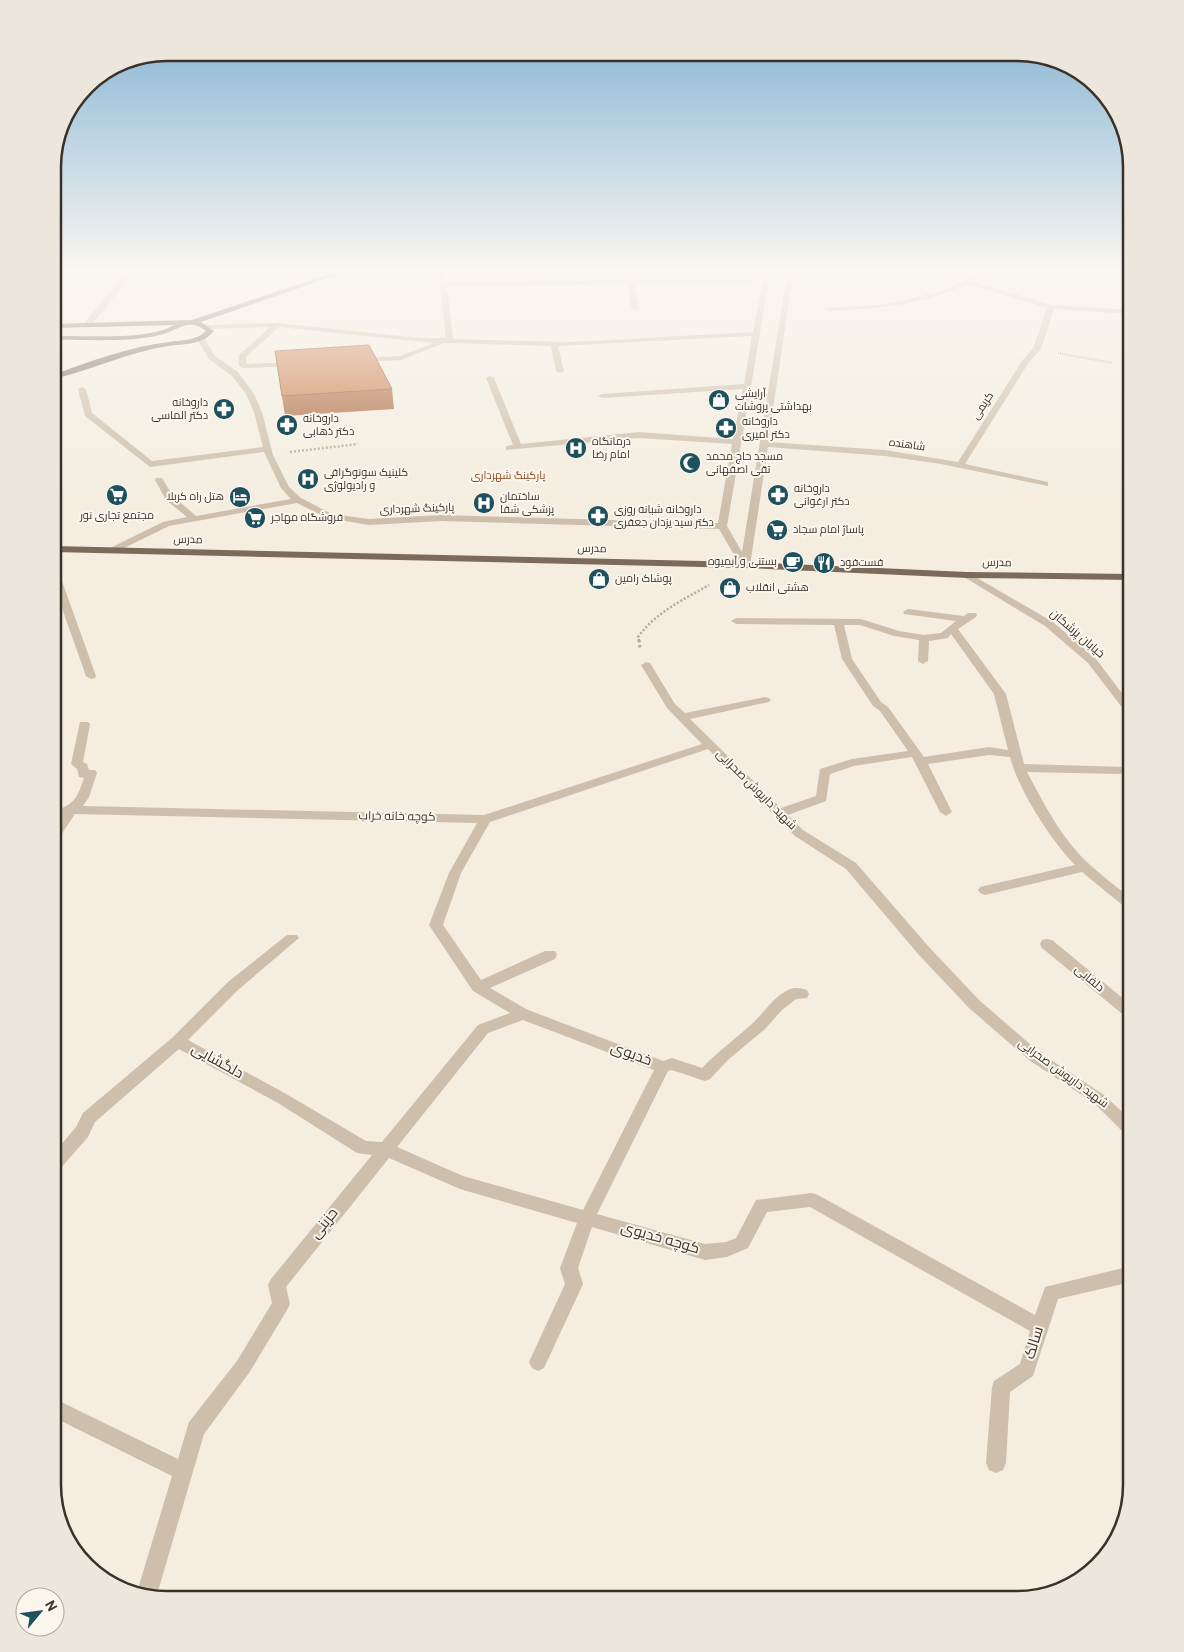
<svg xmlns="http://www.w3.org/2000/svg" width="1184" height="1652" viewBox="0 0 1184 1652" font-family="Overpass,Cairo,sans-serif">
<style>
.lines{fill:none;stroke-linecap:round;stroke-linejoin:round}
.path-far2{stroke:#b9a995;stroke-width:2;stroke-dasharray:1 1;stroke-linecap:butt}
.path-far1{stroke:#b9a995;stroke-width:2.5;stroke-dasharray:2 2;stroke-linecap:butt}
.path{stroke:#b9a995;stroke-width:3;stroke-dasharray:2.5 2.5;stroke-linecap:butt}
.minor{fill:#cdbfab;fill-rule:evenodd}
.major{fill:#7c6b5b;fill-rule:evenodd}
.wall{fill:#ad693e}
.building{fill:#c97a48;stroke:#8d5532}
.labels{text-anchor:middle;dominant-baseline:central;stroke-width:4;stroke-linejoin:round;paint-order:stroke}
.far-poi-label{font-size:11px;fill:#3a322a;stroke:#fbf6ed;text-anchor:start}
.far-street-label{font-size:11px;fill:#3a322a;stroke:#fbf6ed}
.far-neighbourhood-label{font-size:11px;fill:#8c4a20;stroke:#fbf6ed}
.street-label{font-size:12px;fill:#3a322a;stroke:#fbf6ed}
.near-street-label{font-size:15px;fill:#3a322a;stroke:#fbf6ed}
.rim{fill:none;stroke:#3a322a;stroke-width:2.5}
</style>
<rect width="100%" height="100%" fill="#f4ede0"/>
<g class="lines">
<path class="path-far2" d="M 1058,353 L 1113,363"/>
<path class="path-far1" d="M 290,452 L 358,444
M 639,641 L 638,637 C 656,612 683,600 709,585"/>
<path class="path" d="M 639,640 L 640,648"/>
<path class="minor" d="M 129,269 L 136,269 L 91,326 L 85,326 L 85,322 Z
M 438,269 L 444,269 L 446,282 L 752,279 L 755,281 L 752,283 L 635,284 L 639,308 L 635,310 L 631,308 L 628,284 L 447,286 L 453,339 L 571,342 L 753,332 L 765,269 L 771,269 L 727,526 L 742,552 L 788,269 L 794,269 L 768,442 L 885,450 L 958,462 L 1022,361 L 1033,348 L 1047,308 L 967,284 C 922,305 878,309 829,311 L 825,309 L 827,308 L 879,305 L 913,298 L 942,291 L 983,272 L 1010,269 L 987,275 L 972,281 L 1052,305 L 1131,310 L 1131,314 L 1054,309 L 1041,349 L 1029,362 L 965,464 L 1048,482 L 1048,486 L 941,464 L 885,456 L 768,447 L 750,565 L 745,568 L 740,565 L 719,529 L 441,521 L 369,525 L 327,518 L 297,503 L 169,526 L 116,552 L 110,552 L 110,548 L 163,522 L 187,517 L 166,500 L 155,480 L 156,478 L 162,478 L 173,496 L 196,516 L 291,499 L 281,488 L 264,452 L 150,467 L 85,416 L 78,389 L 82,387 L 86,389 L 92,413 L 152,461 L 263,447 L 254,412 L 246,394 L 232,376 L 209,359 L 196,338 L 200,336 L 203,336 L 215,356 L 238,372 L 254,394 L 262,412 L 273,455 L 289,487 L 301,498 L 332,514 L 369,519 L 441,515 L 718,523 L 732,444 L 639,438 L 506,450 L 506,446 L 513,445 L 486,378 L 490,376 L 494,378 L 521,444 L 639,432 L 733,439 L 743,389 L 602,398 L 598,396 L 602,394 L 744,384 L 752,336 L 558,346 L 564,371 L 560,373 L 556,371 L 551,346 L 444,343 L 401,360 L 361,362 L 358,362 L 358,358 L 400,356 L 434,343 L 279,327 L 246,357 L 247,364 L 293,362 L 296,362 L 296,366 L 243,368 L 239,366 L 238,356 L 270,327 L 208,329 L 204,327 L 208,325 L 277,323 L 420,338 L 446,338 Z
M 53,567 L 58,570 L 96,676 L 95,678 L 91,679 L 86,676 L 53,583 Z
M 967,572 L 1053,622 L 1096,659 L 1131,705 L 1131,715 L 1127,714 L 1088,663 L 1045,626 L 964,577 L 964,573 Z
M 908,609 L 964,616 L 968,613 L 976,613 L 977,615 L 976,617 L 958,629 L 1006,694 L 1024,764 L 1124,767 L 1126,770 L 1120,774 L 1027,772 C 1042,800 1057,830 1079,854 C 1094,870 1113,884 1131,898 L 1131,910 L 1126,908 L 1082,872 L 985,895 L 980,893 L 978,890 L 980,887 L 1075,865 C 1051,841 1018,789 1010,757 L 989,755 L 928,764 L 952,812 L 946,816 L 940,812 L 912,757 L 854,766 L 830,774 L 826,801 L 788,815 L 803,830 L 856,863 L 929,947 L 979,1000 L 1039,1052 L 1104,1095 L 1131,1120 L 1131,1135 L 1125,1134 L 1094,1103 L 1029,1060 L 969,1008 L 919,955 L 846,869 L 795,836 L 708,749 L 490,822 L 461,873 L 443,925 L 481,980 L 545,951 L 555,951 L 557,955 L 555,959 L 490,988 L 528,1010 L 663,1061 L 672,1058 L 702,1068 C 718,1051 737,1038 754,1022 C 765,1011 774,997 788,990 C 794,987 801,988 807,990 L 809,994 L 807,998 L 796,999 L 782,1010 L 765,1029 L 728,1060 L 710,1079 L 705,1081 L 672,1070 L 668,1071 L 597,1214 L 705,1244 L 726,1242 L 736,1238 L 756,1200 L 812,1193 L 818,1195 L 1035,1315 L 1045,1287 L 1131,1266 L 1131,1282 L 1058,1299 L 1033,1376 L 1010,1392 L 1006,1463 L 1003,1470 L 996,1473 L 989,1470 L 986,1463 L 992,1387 L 994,1381 L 1020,1364 L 1030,1331 L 810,1207 L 767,1212 L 748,1248 L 727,1257 L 705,1260 L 592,1227 L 578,1268 L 583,1284 L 544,1368 L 538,1371 L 532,1368 L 529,1362 L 565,1284 L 560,1268 L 577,1223 L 460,1189 L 389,1158 L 286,1287 L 290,1304 L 287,1310 L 249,1373 L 204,1434 L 156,1598 L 137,1592 L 172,1476 L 53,1417 L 53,1398 L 178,1459 L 189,1422 L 237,1361 L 272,1303 L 268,1285 L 271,1279 L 372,1155 L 357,1153 L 278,1103 L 179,1049 L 95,1122 L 88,1137 L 59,1170 L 53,1172 L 53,1154 L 76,1127 L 83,1113 L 173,1037 L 228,982 L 287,935 L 297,935 L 299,938 L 238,990 L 188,1040 L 288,1095 L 366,1141 L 382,1142 L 478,1025 L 510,1013 L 473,991 L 429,925 L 449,873 L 477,823 L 75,814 L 57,841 L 53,842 L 53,829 L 60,818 L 53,820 L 53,812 C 74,804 77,799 84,778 L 79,777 L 77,769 L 71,764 L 80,722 L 88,722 L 90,724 L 83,762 L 87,764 L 89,770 L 95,770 L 97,773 L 89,797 L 83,806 L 484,815 L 702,744 L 667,708 L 641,665 L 646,662 L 650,663 L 675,704 L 685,713 L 765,697 L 769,698 L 771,700 L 769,702 L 690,719 L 781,808 L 816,796 L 820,769 L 852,759 L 908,751 L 880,711 L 873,706 L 842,659 L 834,625 L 736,624 L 731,621 L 736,618 L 861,619 L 899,631 L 924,635 L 941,633 L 956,621 L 904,614 L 903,612 ZM 844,625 L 860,625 L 894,636 L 919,640 L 918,661 L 923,664 L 928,661 L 929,641 L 948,638 L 951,634 L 994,694 L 1008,750 L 989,747 L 924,757 L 888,707 L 881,702 L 852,659 ZM 523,1020 L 654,1070 L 583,1210 L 463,1176 L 397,1147 L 488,1033 Z
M 1047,939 L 1052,940 L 1131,1005 L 1131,1018 L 1126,1017 L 1042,948 L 1040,944 L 1042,940 Z"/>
<path class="major" d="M 344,269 L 354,269 L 201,322 L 214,331 C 203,345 184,344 168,346 C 128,352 92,370 53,379 L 53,375 C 90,361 129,347 169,342 C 182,340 196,341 206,331 C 188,317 179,330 160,335 C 126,343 88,339 53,340 L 53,336 C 85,335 148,341 174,325 L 53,328 L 53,324 L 192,320 Z
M 53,546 L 745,562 L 967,572 L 1131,574 L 1131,580 L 967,578 L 745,568 L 53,552 Z"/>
</g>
<path class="wall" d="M 275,351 L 392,389 L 394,409 L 285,416 Z"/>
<path class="building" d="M 369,345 L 392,389 L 282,396 L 275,351 Z"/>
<linearGradient id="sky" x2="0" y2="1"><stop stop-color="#7dafd2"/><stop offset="0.54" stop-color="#faf7f1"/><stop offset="1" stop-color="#faf7f1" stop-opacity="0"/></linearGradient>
<rect width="1184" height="501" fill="url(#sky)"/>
<defs>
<g id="shop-disc" transform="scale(1.125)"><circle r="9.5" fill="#1e505e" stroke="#fbf6ed"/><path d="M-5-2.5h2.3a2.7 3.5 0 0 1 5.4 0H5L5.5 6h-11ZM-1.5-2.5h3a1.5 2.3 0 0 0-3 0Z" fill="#fff"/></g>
<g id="pharmacy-disc" transform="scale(1.125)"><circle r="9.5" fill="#1e505e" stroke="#fbf6ed"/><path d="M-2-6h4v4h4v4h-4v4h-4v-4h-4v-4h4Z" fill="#fff"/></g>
<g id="hospital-disc" transform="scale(1.125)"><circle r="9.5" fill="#1e505e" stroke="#fbf6ed"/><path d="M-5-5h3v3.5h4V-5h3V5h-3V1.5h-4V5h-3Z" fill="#fff"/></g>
<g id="mosque-disc" transform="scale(1.125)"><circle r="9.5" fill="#1e505e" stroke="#fbf6ed"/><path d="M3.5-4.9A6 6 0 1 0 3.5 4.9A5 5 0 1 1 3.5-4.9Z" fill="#fff"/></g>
<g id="supermarket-disc" transform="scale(1.125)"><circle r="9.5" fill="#1e505e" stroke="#fbf6ed"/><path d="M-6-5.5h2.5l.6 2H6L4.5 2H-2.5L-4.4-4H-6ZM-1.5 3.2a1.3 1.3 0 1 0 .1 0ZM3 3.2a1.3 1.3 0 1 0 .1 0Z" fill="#fff"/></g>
<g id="hotel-disc" transform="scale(1.125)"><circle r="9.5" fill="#1e505e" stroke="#fbf6ed"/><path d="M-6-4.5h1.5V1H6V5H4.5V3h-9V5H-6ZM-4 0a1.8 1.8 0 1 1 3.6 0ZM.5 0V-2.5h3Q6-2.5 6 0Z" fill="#fff"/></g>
<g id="cafe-disc" transform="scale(1.125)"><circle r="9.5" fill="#1e505e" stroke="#fbf6ed"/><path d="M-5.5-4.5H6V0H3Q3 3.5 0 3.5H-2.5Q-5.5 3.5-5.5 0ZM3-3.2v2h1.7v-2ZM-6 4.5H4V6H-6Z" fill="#fff"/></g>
<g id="restaurant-disc" transform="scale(1.125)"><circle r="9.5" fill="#1e505e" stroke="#fbf6ed"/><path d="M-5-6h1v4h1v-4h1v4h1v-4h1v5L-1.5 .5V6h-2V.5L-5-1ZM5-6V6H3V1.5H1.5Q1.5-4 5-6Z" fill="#fff"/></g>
</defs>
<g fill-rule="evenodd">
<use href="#shop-disc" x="719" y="400"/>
<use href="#pharmacy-disc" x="224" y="409"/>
<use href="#pharmacy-disc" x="287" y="425"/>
<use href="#pharmacy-disc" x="726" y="428"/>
<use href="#hospital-disc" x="576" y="448"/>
<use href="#mosque-disc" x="690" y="463"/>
<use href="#hospital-disc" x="308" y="479"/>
<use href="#supermarket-disc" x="117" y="495"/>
<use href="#pharmacy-disc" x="778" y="495"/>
<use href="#hotel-disc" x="240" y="497"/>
<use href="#hospital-disc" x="484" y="503"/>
<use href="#pharmacy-disc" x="598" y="516"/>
<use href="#supermarket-disc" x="255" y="518"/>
<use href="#supermarket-disc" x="777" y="530"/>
<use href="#cafe-disc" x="793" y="562"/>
<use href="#restaurant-disc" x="824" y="563"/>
<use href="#shop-disc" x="599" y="579"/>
<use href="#shop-disc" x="730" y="588"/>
</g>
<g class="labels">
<g class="far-poi-label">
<text x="735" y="394">آرایشی<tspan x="735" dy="13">بهداشتی پروشات</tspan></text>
<text x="208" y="403" text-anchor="end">داروخانه<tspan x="208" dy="13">دکتر الماسی</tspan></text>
<text x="303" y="419">داروخانه<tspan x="303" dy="13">دکتر ذهابی</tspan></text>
<text x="742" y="422">داروخانه<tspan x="742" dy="13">دکتر امیری</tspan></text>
<text x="592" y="442">درمانگاه<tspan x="592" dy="13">امام رضا</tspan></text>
<text x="706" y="457">مسجد حاج محمد<tspan x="706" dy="13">تقی اصفهانی</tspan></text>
<text x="324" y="473">کلینیک سونوگرافی<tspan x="324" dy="13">و رادیولوژی</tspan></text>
<text x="794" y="489">داروخانه<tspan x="794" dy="13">دکتر ارغوانی</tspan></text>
<text x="224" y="497" text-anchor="end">هتل راه کربلا</text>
<text x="500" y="497">ساختمان<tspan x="500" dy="13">پزشکی شفا</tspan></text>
<text x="614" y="510">داروخانه شبانه روزی<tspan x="614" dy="13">دکتر سید یزدان جعفری</tspan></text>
<text x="117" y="516" text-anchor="middle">مجتمع تجاری نور</text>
<text x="271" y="518">فروشگاه مهاجر</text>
<text x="793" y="530">پاساژ امام سجاد</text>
<text x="777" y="562" text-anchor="end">بستنی و آبمیوه</text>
<text x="840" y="563">فست‌فود</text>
<text x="615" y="579">پوشاک رامین</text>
<text x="746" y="588">هشتی انقلاب</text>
</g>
<g class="far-street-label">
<text transform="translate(983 406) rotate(-57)">کریمی</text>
<text transform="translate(907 445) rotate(8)">شاهنده</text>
<text transform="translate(417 509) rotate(-2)">پارکینگ شهرداری</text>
<text transform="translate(188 540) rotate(1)">مدرس</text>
<text transform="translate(592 549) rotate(1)">مدرس</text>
<text transform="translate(997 563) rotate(1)">مدرس</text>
</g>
<g class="far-neighbourhood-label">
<text x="508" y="476">پارکینگ شهرداری</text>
</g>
<g class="street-label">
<text transform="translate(1077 634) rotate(41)">خیابان پزشکان</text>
<text transform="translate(756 790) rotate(45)">شهید داریوش صحرایی</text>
<text transform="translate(397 817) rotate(1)">کوچه خانه خراب</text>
<text transform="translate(1089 979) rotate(40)">دلفایی</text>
<text transform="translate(1063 1074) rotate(36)">شهید داریوش صحرایی</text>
</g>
<g class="near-street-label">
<text transform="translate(631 1055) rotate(20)">خدیوی</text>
<text transform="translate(217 1062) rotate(29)">دلگشایی</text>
<text transform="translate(325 1224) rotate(-51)">حزینی</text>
<text transform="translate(660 1239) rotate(16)">کوچه خدیوی</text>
<text transform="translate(1035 1343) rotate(-73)">سالک</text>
</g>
</g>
<path d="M0 0H1184V1652H0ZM167 61H1017A106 106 0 0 1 1123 167V1485A106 106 0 0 1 1017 1591H167A106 106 0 0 1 61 1485V167A106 106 0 0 1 167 61Z" fill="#ece6dd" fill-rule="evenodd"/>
<path class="rim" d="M167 61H1017A106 106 0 0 1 1123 167V1485A106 106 0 0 1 1017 1591H167A106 106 0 0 1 61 1485V167A106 106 0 0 1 167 61Z"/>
<g transform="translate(40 1612) rotate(61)"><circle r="24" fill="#fbf6ed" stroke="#aea89f"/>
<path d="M0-4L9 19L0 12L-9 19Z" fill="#1e505e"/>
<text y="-8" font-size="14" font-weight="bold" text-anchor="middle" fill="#3a322a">N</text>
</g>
</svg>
